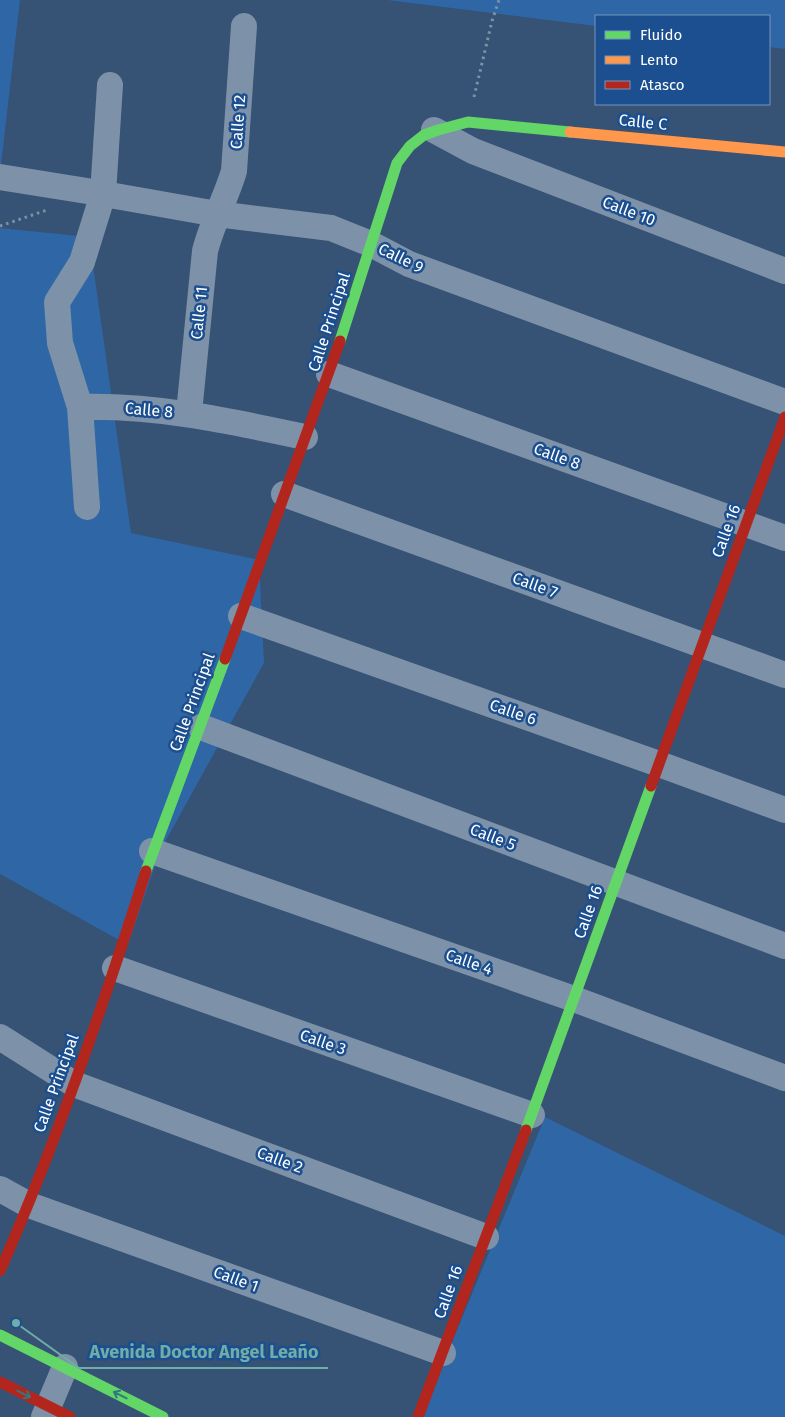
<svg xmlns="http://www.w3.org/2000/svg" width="785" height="1417" viewBox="0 0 785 1417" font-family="'Fira Sans',sans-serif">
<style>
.green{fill:#2f66a5}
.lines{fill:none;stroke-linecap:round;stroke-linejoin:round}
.path{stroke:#7d92a8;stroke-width:3;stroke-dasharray:2.5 4;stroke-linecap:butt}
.street{stroke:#7d92a8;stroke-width:26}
.fast{stroke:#63d668;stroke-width:11}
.slow{stroke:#ff974d;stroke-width:11}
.jam{stroke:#b3261e;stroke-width:11}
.oneway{stroke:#317883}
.labels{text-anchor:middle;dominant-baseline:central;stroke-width:5;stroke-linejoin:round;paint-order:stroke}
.street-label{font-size:16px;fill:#fff;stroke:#1b4f8f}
.leader{fill:none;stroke:#6fada8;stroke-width:2}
.callout-dot{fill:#6fada8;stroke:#1b4f8f;stroke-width:2}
.callout-label{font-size:18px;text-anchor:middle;font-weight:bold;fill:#6fada8;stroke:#1b4f8f;stroke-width:5;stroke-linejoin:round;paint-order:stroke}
</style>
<rect width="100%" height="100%" fill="#365274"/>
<path class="green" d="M 0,0 L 20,0 L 0,174 Z
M 387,0 L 785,0 L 785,49 L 769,47 L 769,16 L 596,16 L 596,26 Z
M 0,228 L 89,237 L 131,533 L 259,560 L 264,663 L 160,851 L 128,945 L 0,874 Z
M 545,1117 L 785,1236 L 785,1417 L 421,1417 Z"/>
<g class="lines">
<path class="path" d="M 474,97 L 492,21 L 499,0
M 0,226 L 47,210"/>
<path class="street" d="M 434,130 L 473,151 L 785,271
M 0,177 L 87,191 L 217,214 L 331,228 L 371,244 L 409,264 L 785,402
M 329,374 L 785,538
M 80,407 C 157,405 230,421 305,437
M 189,413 L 205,251 C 212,223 226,198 234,171 L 244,26
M 284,494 L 785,675
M 87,507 L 80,407 L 60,343 L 57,302 L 82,262 L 103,194 L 110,85
M 241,616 L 659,764 L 785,810
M 201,727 L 785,946
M 152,851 L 574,999 L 785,1078
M 115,968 L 532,1115
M 0,1037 L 74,1084 L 486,1237
M 0,1189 L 29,1205 L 443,1353
M 44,1417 L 65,1367"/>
<path class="fast" d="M 340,341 L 397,163 L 410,146 L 424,135 L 438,130 L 468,122 L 570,132
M 146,871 L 225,659
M 526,1130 L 651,786
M 0,1335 L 163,1417"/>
<path class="slow" d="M 570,132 L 785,152"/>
<path class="jam" d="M 225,659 L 340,341
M 651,786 L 785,417
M 0,1271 C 57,1141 103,1006 146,871
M 0,1382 L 70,1417
M 418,1417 L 526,1130"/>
</g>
<defs><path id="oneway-shaft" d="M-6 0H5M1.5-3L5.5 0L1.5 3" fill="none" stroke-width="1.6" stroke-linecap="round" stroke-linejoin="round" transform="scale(1.25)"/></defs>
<g class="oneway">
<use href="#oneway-shaft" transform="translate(24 1394) rotate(27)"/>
<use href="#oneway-shaft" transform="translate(120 1395) rotate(-153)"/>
</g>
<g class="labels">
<g class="street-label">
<text transform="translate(238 122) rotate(-86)">Calle 12</text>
<text transform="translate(643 122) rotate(6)">Calle C</text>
<text transform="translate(629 211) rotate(21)">Calle 10</text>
<text transform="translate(401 258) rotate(26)">Calle 9</text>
<text transform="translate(199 313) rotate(-84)">Calle 11</text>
<text transform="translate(329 322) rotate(-72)">Calle Principal</text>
<text transform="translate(149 410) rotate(5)">Calle 8</text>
<text transform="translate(557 456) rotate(20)">Calle 8</text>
<text transform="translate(726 531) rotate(-70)">Calle 16</text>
<text transform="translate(535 585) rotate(20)">Calle 7</text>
<text transform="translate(192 702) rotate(-70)">Calle Principal</text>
<text transform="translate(513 712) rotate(19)">Calle 6</text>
<text transform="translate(493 837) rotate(21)">Calle 5</text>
<text transform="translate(588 912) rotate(-70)">Calle 16</text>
<text transform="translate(469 962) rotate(19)">Calle 4</text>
<text transform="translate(323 1042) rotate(19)">Calle 3</text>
<text transform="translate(56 1083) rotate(-70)">Calle Principal</text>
<text transform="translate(280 1160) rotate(20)">Calle 2</text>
<text transform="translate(236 1279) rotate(20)">Calle 1</text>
<text transform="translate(448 1292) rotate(-70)">Calle 16</text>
</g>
</g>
<path class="leader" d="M16 1323L79 1368H328"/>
<circle class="callout-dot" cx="16" cy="1323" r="5"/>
<g class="callout-label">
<text x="204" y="1358">Avenida Doctor Angel Leaño</text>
</g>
<rect x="595" y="15" width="175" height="90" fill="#1b4f8f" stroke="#7695bc"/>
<rect x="605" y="31" width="25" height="8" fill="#63d668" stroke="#7695bc"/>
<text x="640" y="40" font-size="15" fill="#ffffff">Fluido</text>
<rect x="605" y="56" width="25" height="8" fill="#ff974d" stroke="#7695bc"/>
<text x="640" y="65" font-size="15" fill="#ffffff">Lento</text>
<rect x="605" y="81" width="25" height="8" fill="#b3261e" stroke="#7695bc"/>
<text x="640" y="90" font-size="15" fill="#ffffff">Atasco</text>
</svg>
